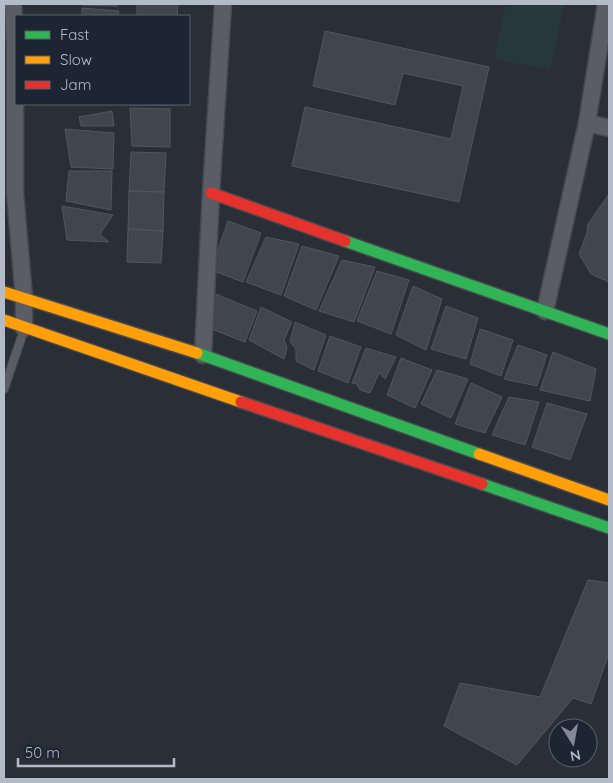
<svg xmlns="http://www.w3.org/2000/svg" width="613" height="783" viewBox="0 0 613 783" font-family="Quicksand,sans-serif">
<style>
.green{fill:#27383d}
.building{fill:#41454c;stroke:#52565f}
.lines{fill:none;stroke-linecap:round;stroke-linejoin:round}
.lane-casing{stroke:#464950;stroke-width:10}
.street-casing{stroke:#464950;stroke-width:19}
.fast-casing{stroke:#464950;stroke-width:14}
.slow-casing{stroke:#464950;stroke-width:14}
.jam-casing{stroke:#464950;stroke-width:14}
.lane{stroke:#5a5d65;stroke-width:8}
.street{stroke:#5a5d65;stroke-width:16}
.fast{stroke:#30b455;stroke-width:11}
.slow{stroke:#ff9f0a;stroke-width:11}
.jam{stroke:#e5322d;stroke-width:11}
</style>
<rect width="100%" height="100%" fill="#2a2e37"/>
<path class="green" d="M 506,4 L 564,4 L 550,70 L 494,59 Z"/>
<path class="building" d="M 82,4 L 118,4 L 118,6 L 82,5 Z
M 137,4 L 178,4 L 177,16 L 137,16 Z
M 82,8 L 119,11 L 118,16 L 82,16 Z
M 325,31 L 489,67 L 459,202 L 292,166 L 305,107 L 451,139 L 463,86 L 403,73 L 395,105 L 313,86 Z
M 129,104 L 174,104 L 174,105 L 129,105 Z
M 130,108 L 170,109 L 170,147 L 132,146 Z
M 112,111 L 114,126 L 81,126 L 79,117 Z
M 65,129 L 114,133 L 113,169 L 71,167 Z
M 131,152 L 166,153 L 164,192 L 129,191 Z
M 69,171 L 112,171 L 111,210 L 66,201 Z
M 129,191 L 164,192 L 163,231 L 128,229 Z
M 609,194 L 609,282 L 591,274 L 579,254 L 587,233 L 588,224 Z
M 62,206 L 113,215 L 100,234 L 109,242 L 67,240 Z
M 228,221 L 261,233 L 243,282 L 211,270 Z
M 128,229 L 163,231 L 161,263 L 127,262 Z
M 266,237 L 299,244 L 281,295 L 246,282 Z
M 302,246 L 339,256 L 316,310 L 284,296 Z
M 342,260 L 375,267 L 354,322 L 319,311 Z
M 377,271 L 409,280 L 391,334 L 357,321 Z
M 413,286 L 442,299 L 426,350 L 396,335 Z
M 213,293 L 257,311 L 245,342 L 209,328 Z
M 446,306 L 478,318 L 466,359 L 431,349 Z
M 261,307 L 292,322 L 284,340 L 287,347 L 284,359 L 249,340 Z
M 295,322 L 326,335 L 314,370 L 296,361 L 296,349 L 290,342 Z
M 480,329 L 513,340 L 501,376 L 470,364 Z
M 330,336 L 361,347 L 348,383 L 318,371 Z
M 518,345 L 547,355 L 537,386 L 504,379 Z
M 366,348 L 396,357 L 385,379 L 379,373 L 370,393 L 360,390 L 357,384 L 352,383 Z
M 553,352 L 596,369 L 590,401 L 540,390 Z
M 401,358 L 432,370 L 415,408 L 387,395 Z
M 437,370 L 468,379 L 451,418 L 421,404 Z
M 471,383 L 502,397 L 485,433 L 455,424 Z
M 509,397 L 539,402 L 525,445 L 492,435 Z
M 547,403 L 587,414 L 570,460 L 532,447 Z
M 588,580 L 609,583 L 609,653 L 591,704 L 573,698 L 517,765 L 444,726 L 460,683 L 540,697 Z"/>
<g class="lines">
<g class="lane-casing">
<path id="lane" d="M 4,389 L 24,330"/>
</g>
<g class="street-casing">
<path id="street" d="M 13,4 L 15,44 L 15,193 L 24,298 L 24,328
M 587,123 L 609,128
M 545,311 L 587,123 L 606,4
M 203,355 L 211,193 L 223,4"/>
</g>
<g class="fast-casing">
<path id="fast" d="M 345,241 L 609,334
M 197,353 L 479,454
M 482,484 L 609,528"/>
</g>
<g class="slow-casing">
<path id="slow" d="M 4,292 L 197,353
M 4,320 L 241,402
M 479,454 L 609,500"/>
</g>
<g class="jam-casing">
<path id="jam" d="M 211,193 L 345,241
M 241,402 L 482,484"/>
</g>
<use href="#lane" class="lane"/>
<use href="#street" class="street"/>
<use href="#fast" class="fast"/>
<use href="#slow" class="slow"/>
<use href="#jam" class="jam"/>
</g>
<rect width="613" height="783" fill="none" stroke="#b3bac8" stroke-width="10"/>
<rect x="15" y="15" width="175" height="90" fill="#1d2432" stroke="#59606e"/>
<rect x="25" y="31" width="25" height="8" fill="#30b455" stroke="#59606e"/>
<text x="60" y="40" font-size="15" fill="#b3bac8">Fast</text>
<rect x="25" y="56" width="25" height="8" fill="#ff9f0a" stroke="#59606e"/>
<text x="60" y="65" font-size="15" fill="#b3bac8">Slow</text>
<rect x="25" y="81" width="25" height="8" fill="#e5322d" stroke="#59606e"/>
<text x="60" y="90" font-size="15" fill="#b3bac8">Jam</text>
<g transform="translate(573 743) rotate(169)"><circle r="24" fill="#1d2432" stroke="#59606e"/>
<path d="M0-4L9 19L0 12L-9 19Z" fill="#838995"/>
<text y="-8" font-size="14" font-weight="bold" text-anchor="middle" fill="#b3bac8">N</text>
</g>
<path d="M18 758v8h156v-8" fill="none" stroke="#b3bac8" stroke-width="2.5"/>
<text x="25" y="758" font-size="15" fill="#b3bac8" stroke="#1d2432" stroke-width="4" paint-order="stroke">50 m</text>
</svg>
